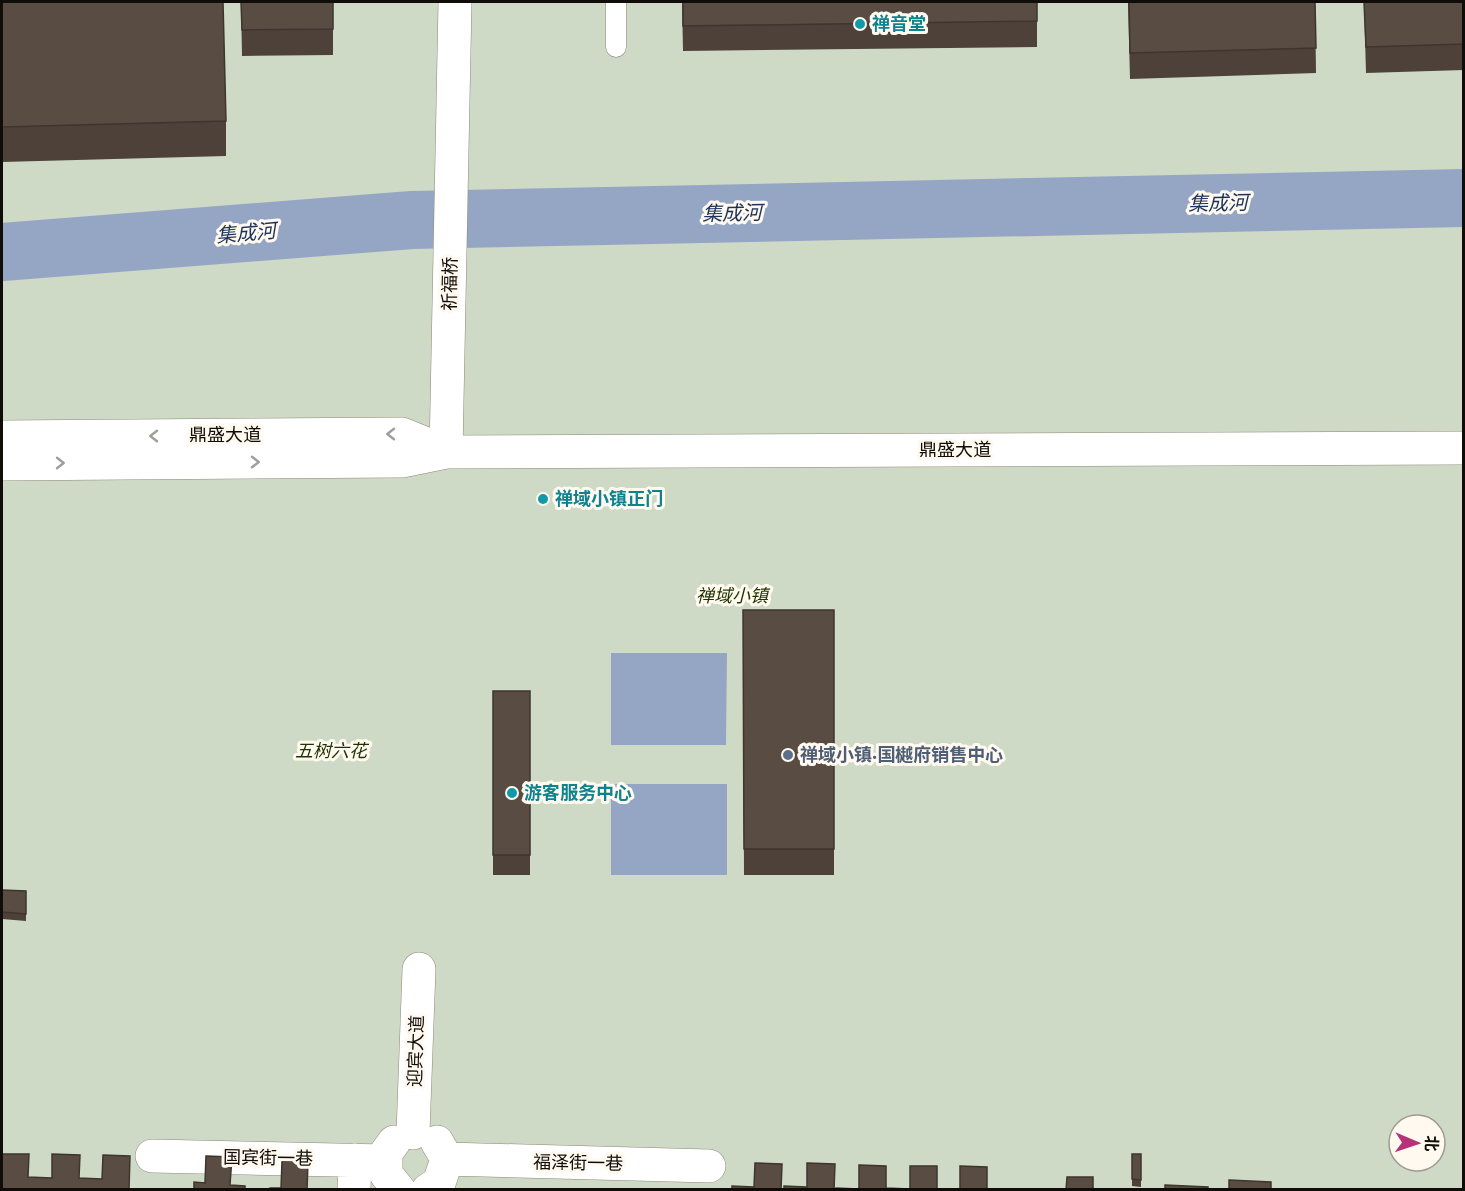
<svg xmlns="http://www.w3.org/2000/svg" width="1465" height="1191" viewBox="0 0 1465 1191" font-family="'Crimson Pro','Noto Sans SC',serif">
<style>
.green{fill:#cfdac6;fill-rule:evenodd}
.water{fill:#94a6c4}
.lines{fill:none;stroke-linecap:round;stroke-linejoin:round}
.river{stroke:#94a6c4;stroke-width:58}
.service-casing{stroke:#8f8678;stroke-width:21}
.minor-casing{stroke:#8f8678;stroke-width:34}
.tertiary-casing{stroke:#8f8678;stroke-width:34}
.service{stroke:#fff;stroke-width:20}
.minor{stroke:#fff;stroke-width:33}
.tertiary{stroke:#fff;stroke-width:33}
.wall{fill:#4d413a}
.building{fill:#594c43;stroke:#3e352f;stroke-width:1.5}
.oneway{stroke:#9f9e9c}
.culture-dot{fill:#0f9aa8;stroke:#fff9f0;stroke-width:2}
.service-dot{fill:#5c6f8a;stroke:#fff9f0;stroke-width:2}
.labels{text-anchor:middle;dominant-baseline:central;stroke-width:6;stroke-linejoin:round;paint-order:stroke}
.culture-label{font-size:18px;font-weight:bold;fill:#0d838f;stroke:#fff9f0;text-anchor:start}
.street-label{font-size:18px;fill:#100c08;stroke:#fff9f0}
.park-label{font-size:18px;font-style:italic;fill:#1e3401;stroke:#fff9f0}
.service-label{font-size:18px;font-weight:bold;fill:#4e5e75;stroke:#fff9f0;text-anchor:start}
.water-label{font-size:20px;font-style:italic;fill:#1b335b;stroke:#fff9f0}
</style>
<rect width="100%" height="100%" fill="#f5ebdc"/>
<path class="green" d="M 2,2 L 1463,2 L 1463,1189 L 2,1190 ZM 1399,1125 L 1435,1125 L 1435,1161 L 1399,1161 Z"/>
<path class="water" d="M 611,653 L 727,653 L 726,745 L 611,745 Z
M 611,784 L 727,784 L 727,875 L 611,875 Z"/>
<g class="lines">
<path class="river" d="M 2,252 L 412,220 L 1464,198"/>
<g class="service-casing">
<path id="service" d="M 616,2 L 616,47"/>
</g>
<g class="minor-casing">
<path id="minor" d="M 413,1133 L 419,969
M 394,1142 L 386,1153 L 386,1174 L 399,1190
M 152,1156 L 385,1161
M 447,1159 L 709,1166
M 354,1190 L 355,1160
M 428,1190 L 439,1183 L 447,1159 L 437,1142"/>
</g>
<g class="tertiary-casing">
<path id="tertiary" d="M 2,437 L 402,434 L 446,452
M 446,452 L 455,2
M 2,464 L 402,461 L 446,452 L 1464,448"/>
</g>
<use href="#service" class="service"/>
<use href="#minor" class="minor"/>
<use href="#tertiary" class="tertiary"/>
</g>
<path class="wall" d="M 2,2 L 226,121 L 226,156 L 2,162 Z
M 241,2 L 333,2 L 333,55 L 242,56 Z
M 682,2 L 1037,2 L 1037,47 L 683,51 Z
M 1128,2 L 1315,2 L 1316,73 L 1130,79 Z
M 1364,2 L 1464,2 L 1464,70 L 1366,73 Z
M 743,610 L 834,610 L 834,875 L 744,875 Z
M 493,691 L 530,691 L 530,875 L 493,875 Z
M 2,890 L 26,891 L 26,921 L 2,919 Z
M 1132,1154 L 1141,1154 L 1141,1187 L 1132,1186 Z"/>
<path class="building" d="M 2,2 L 223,2 L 226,121 L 2,127 Z
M 241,2 L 333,2 L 333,29 L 242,30 Z
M 683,2 L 1037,2 L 1037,21 L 683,26 Z
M 1129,2 L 1315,2 L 1316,48 L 1130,53 Z
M 1364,2 L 1464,2 L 1464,44 L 1366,47 Z
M 743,610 L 834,610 L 834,849 L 744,849 Z
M 493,691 L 530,691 L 530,855 L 493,855 Z
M 2,890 L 26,891 L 26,914 L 2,912 Z
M 2,1154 L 29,1154 L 28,1177 L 52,1178 L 52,1154 L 80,1155 L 79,1178 L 102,1179 L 103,1155 L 130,1156 L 129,1190 L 2,1190 Z
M 1132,1154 L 1141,1154 L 1141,1180 L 1132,1179 Z
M 206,1156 L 232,1157 L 230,1185 L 245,1186 L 245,1190 L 194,1190 L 194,1182 L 205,1183 Z
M 282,1161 L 308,1162 L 307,1190 L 270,1190 L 270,1188 L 281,1188 Z
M 755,1163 L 782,1164 L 781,1190 L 732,1190 L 732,1186 L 754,1187 Z
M 807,1163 L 835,1164 L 834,1190 L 784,1190 L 784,1186 L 807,1187 Z
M 859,1165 L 886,1166 L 886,1188 L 910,1189 L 910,1166 L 937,1166 L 937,1189 L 949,1190 L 836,1190 L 836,1188 L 859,1189 Z
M 960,1166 L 987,1167 L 987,1190 L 960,1190 Z
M 1067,1177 L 1093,1177 L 1093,1190 L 1066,1190 Z
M 1229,1180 L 1271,1182 L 1271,1190 L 1229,1190 Z
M 1165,1185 L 1208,1187 L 1208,1190 L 1165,1190 Z"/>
<defs><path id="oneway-chevron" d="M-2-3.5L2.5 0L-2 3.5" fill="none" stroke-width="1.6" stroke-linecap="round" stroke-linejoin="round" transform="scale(1.5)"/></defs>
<g class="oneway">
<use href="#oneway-chevron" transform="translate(391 434) rotate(180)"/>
<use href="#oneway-chevron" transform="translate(154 436) rotate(180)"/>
<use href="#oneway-chevron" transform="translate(255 462)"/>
<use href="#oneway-chevron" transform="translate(60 463)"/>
</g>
<g class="culture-dot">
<circle cx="860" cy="24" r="6"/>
<circle cx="543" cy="499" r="6"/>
<circle cx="512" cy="793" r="6"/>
</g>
<circle class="service-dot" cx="788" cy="755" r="6"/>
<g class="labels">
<g class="culture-label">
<text x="872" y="24">禅音堂</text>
<text x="555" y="499">禅域小镇正门</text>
<text x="524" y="793">游客服务中心</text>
</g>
<g class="street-label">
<text transform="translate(450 284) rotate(-89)">祈福桥</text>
<text x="225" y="435">鼎盛大道</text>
<text x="955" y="450">鼎盛大道</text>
<text transform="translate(416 1051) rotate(-88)">迎宾大道</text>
<text transform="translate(268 1158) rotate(1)">国宾街一巷</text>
<text transform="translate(578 1163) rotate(1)">福泽街一巷</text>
</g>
<g class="park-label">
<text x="732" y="596">禅域小镇</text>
<text x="331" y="751">五树六花</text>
</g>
<g class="service-label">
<text x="800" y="755">禅域小镇·国樾府销售中心</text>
</g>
<g class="water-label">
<text transform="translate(1218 203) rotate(-1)">集成河</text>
<text transform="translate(732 213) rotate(-1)">集成河</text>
<text transform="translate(246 233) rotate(-5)">集成河</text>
</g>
</g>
<rect width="1465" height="1191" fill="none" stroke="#100c08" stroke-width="6"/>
<g transform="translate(1417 1143) rotate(92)"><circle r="28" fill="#fff9f0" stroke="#9f9a93" stroke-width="1.5"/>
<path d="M0-4.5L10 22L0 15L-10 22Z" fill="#b63279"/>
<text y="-9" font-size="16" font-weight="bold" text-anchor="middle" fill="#100c08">北</text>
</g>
</svg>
